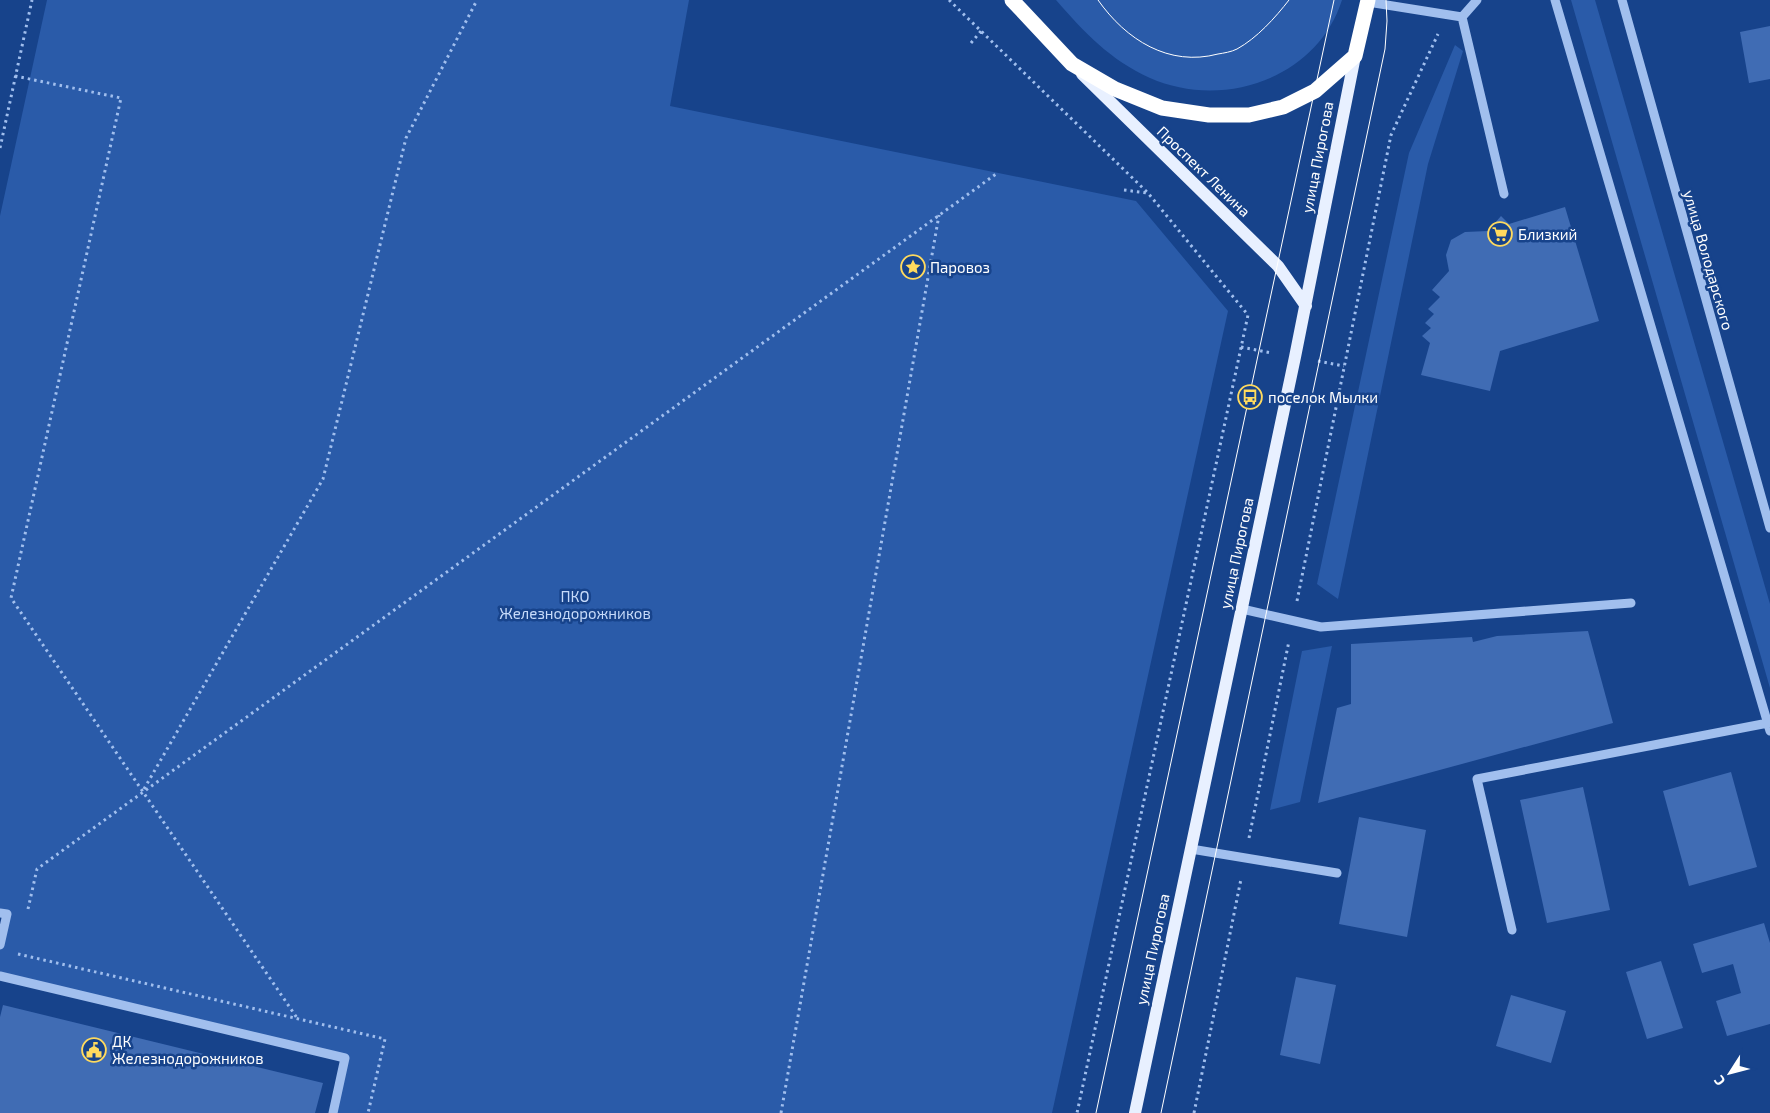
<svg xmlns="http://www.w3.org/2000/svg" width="1770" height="1113" viewBox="0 0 1770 1113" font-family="'Exo 2',sans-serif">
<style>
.green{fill:#2a5ba9}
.building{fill:#406cb4}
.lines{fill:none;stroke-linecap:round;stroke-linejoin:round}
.path{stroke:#a1bfee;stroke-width:3;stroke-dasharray:2.5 4;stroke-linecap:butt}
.minor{stroke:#a1bfee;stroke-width:9}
.major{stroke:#e8f0ff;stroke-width:12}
.highway{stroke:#fff;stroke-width:15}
.tram{stroke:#fff;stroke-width:1}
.labels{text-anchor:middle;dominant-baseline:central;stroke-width:5;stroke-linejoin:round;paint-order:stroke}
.street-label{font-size:15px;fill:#fff;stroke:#17438b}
.poi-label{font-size:15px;fill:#fff;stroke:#17438b;text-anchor:start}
.park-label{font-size:15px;fill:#c7dbfa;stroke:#17438b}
</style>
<rect width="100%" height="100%" fill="#17438b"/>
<path class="green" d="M 47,0 L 689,0 L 670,106 L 1136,201 L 1228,311 L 1052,1113 L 333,1113 L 345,1058 L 0,976 L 0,945 L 7,915 L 0,913 L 0,216 Z
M 1056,0 L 1342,0 C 1317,79 1222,110 1150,78 C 1110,60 1084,32 1056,0 Z
M 1571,0 L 1595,0 L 1770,604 L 1770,688 Z
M 1455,45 L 1463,51 L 1428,164 L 1338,599 L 1317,584 L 1409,153 Z
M 1332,646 L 1300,802 L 1270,810 L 1302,651 Z"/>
<path class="building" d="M 1770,26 L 1770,79 L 1749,83 L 1740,32 Z
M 1565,207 L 1599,321 L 1500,351 L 1490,391 L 1421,375 L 1430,343 L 1422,336 L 1431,328 L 1425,323 L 1434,314 L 1428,309 L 1440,297 L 1432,290 L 1449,271 L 1446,255 L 1451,240 L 1465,232 L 1488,231 L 1501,216 L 1509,224 Z
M 1588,631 L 1613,723 L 1318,803 L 1337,708 L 1351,704 L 1351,644 L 1472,637 L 1473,642 L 1497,636 Z
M 1731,772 L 1757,867 L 1689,886 L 1663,791 Z
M 1583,787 L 1610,910 L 1547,923 L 1520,800 Z
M 1359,817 L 1426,830 L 1407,937 L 1339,924 Z
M 1764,923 L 1770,943 L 1770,1024 L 1727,1036 L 1716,1001 L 1741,993 L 1733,964 L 1702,973 L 1693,944 Z
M 1661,961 L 1683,1028 L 1647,1039 L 1626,972 Z
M 1296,977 L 1336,985 L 1320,1064 L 1280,1055 Z
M 1511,995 L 1566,1011 L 1551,1063 L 1496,1046 Z
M 3,1005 L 323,1083 L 315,1113 L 0,1113 L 0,1017 Z"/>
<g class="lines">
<path class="path" d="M 949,0 L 1148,193 L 1248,315 L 1077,1113
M 971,43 L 981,31
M 15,76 L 121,98 L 11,598 L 297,1018
M 0,148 L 32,0
M 1124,190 L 1147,193
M 1241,347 L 1272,353
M 1318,361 L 1344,366
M 1297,601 L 1391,135 L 1438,34
M 144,789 L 323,479 L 406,138 L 477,0
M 1249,838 L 1289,641
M 28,909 L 37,869 L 996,174
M 18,954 L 385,1039 L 368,1113
M 781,1113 L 939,215
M 1194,1113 L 1241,879"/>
<path class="minor" d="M 1555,0 L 1770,731
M 1622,0 L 1770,528
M 1368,2 L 1462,17 L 1477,0
M 1462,17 L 1504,194
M 1242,609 L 1321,627 L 1631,603
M 1191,849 L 1337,873
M 0,913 L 7,914 L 0,945
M 1512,930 L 1477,779 L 1768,723
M 0,976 L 345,1058 L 333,1113"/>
<path class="major" d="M 1082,74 L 1278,266 L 1306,306
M 1135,1113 L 1295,357 L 1355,56"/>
<path class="highway" d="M 1012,0 L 1072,64 L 1115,89 L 1162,108 L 1209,115 L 1249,115 L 1283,107 L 1315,91 L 1355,56 L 1368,0"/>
<path class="tram" d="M 1098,0 C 1126,40 1169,67 1218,54 C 1224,53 1231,52 1237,49 C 1257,38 1275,18 1289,0
M 1096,1113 L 1334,0
M 1161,1113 L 1385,49 L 1387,21 L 1386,0"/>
</g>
<defs>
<g id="supermarket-ring" transform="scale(1.25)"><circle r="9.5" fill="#17438b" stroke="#ffda5e" stroke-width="1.5"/><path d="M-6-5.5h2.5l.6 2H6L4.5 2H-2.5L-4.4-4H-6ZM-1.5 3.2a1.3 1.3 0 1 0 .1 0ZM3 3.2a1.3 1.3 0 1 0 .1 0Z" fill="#ffda5e"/></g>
<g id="sight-ring" transform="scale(1.25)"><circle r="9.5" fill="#17438b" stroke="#ffda5e" stroke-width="1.5"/><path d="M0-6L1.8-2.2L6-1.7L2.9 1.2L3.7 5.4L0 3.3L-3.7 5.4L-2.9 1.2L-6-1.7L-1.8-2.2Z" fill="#ffda5e"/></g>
<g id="bus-ring" transform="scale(1.25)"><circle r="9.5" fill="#17438b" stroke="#ffda5e" stroke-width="1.5"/><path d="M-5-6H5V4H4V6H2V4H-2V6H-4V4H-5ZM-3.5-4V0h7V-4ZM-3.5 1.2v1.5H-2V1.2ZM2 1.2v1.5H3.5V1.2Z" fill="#ffda5e"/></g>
<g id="civic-ring" transform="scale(1.25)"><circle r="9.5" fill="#17438b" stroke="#ffda5e" stroke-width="1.5"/><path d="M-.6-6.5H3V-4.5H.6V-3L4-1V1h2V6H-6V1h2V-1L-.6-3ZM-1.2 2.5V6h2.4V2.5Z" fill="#ffda5e"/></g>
</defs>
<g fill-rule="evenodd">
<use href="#supermarket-ring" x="1500" y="234"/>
<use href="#sight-ring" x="913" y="267"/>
<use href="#bus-ring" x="1250" y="397"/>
<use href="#civic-ring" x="94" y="1050"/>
</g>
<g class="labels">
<g class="street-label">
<text transform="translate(1317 157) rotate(-79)">улица Пирогова</text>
<text transform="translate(1204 171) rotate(44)">Проспект Ленина</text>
<text transform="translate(1709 260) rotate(74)">улица Володарского</text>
<text transform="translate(1236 553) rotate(-78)">улица Пирогова</text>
<text transform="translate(1152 949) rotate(-78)">улица Пирогова</text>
</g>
<g class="poi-label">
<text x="1518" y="234">Близкий</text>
<text x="930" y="267">Паровоз</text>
<text x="1268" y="397">поселок Мылки</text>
<text x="112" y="1041">ДК<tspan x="112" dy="17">Железнодорожников</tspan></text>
</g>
<g class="park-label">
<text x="575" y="596">ПКО<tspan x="575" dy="17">Железнодорожников</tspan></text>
</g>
</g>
<g transform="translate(1730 1073) rotate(234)" stroke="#17438b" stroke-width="4" paint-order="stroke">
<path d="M0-4L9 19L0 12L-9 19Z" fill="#ffffff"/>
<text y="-8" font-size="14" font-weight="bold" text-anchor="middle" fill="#ffffff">С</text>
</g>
</svg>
